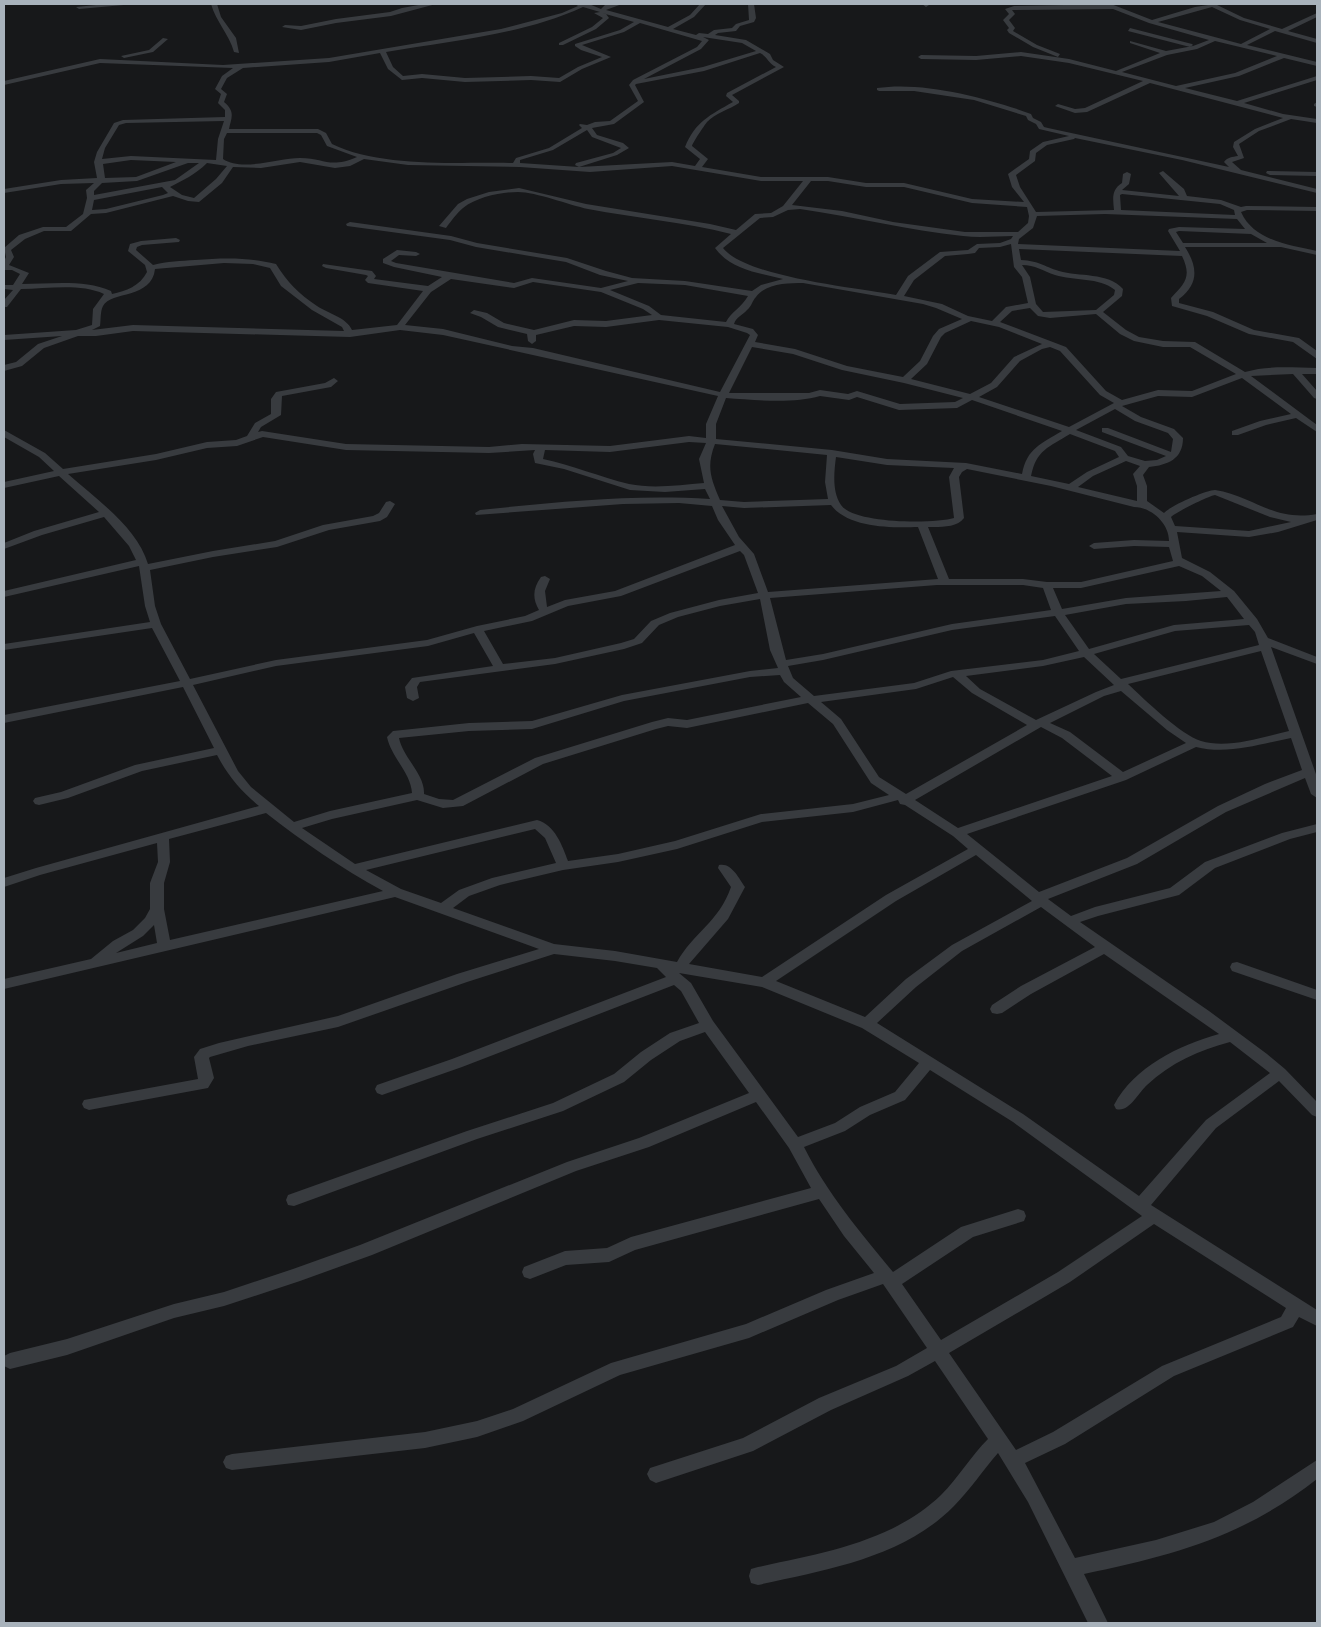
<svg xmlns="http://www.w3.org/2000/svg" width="1321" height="1627" viewBox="0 0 1321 1627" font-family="Manrope,sans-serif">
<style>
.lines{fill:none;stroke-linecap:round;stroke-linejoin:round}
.minor{fill:#383b3f;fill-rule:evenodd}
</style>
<rect width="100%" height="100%" fill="#17181a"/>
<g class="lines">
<path class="minor" d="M 106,4 L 135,4 L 79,9 L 76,7 Z
M 211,4 L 217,4 L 221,17 L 236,38 L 239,53 L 234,52 C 229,34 216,22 211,4 Z
M 424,4 L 436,4 L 391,16 L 336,23 L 301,30 L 282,27 L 285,25 L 301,26 L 336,19 L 390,12 L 402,8 Z
M 575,4 L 589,4 L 601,9 L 605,5 L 622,4 L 606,10 L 668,27 L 690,15 L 700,4 L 706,4 L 694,17 L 673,29 L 696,35 L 699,33 L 708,34 L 714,30 L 732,28 L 736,24 L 749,20 L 748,4 L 754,4 L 756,18 L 754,22 L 740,26 L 736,31 L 718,33 L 715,35 L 746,40 L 770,54 L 773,60 L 784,67 L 732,95 L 739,101 L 739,103 C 730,109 714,114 707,122 C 704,126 693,142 692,146 L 708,159 L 702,167 L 761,177 L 828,177 L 866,183 L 904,183 L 972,199 L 1024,202 L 1012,187 L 1008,174 L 1029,159 L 1030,151 L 1043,142 L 1069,136 L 1039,129 L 1036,124 L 1028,120 L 1026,116 L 974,100 L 914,91 L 879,91 L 877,90 L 877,88 C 923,81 988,98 1031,114 L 1033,118 L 1041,122 L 1044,127 L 1048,128 L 1229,167 L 1224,162 C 1228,157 1232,157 1238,156 L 1233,147 L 1234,142 L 1255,129 L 1283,118 L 1150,83 L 1087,112 L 1075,113 L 1055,106 L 1058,104 L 1075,109 L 1085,108 L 1143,81 L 1069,63 L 1021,56 L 976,60 L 921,59 L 918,57 L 921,55 L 976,56 L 1021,52 L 1069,59 L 1116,71 L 1160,53 L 1130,43 L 1130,41 L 1166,51 L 1193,46 L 1209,40 L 1149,23 L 1113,9 L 1012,10 L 1015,14 L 1009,20 L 1015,28 L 1013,31 L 1037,45 L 1060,54 L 1058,57 L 1033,47 L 1009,33 L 1007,30 L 1009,28 L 1003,20 L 1009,14 L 1005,9 L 1014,6 L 1111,4 L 1152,20 L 1195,7 L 1215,4 L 1244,18 L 1282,29 L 1317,13 L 1317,17 L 1288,31 L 1317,39 L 1317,43 L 1275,31 L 1247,45 L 1317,62 L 1317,66 L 1284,58 L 1239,76 L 1185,88 L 1237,101 L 1317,76 L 1317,80 L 1244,103 L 1283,114 L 1317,119 L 1317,123 L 1291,119 L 1259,131 L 1239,144 L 1244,158 L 1232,162 L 1241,170 L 1317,189 L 1317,193 L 1182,160 L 1075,138 L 1074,139 L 1047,145 L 1036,153 L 1035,161 L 1016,175 L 1020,187 L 1036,212 L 1114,210 C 1113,199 1111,190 1122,183 L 1123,174 L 1127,172 L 1131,174 L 1129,184 L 1122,190 L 1179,196 L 1159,173 L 1163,171 L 1184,189 L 1187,196 L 1221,200 L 1241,207 L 1246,206 L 1317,207 L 1317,211 L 1247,210 L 1241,212 C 1254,241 1290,245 1317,251 L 1317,255 L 1281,247 L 1185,247 C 1197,266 1200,283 1179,299 L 1179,303 L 1213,312 L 1254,330 L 1299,338 L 1317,351 L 1317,359 L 1293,342 L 1249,334 L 1207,316 L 1172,306 L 1171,298 C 1185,283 1192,277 1182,256 L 1019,249 L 1021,260 C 1039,261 1043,266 1059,271 C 1079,277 1108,272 1123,289 L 1122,296 L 1103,312 L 1126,330 L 1139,337 L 1163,341 L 1195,342 L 1245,372 C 1268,365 1294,368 1317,368 L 1317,374 L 1302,374 L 1317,391 L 1317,399 L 1314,398 L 1293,374 L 1251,376 L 1317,425 L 1317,432 L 1296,418 L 1266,425 L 1238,435 L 1232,435 L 1232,431 L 1260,421 L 1291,414 L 1242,378 L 1192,397 L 1158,396 L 1122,406 L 1141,417 L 1174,429 L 1183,438 C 1183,459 1168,465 1149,467 L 1143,475 L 1147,486 L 1147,501 L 1164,513 C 1170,506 1206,490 1215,490 C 1254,496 1273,522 1317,514 L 1317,520 L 1278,532 L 1249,537 L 1177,532 L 1182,558 L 1210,572 L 1234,591 L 1257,619 L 1268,638 L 1317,657 L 1317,664 L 1271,647 L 1317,777 L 1317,798 L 1311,794 L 1305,778 L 1226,812 L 1137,864 L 1048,899 L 1071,916 L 1095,907 L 1170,888 L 1205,862 L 1282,833 L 1317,824 L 1317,832 L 1290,839 L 1215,868 L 1179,895 L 1098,916 L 1080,922 L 1209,1011 L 1267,1054 L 1285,1069 L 1317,1102 L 1317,1117 L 1312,1115 L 1279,1081 L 1216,1128 L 1151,1205 L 1317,1310 L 1317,1326 L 1299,1317 L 1293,1327 L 1174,1376 L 1065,1444 L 1025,1463 L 1075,1558 L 1156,1540 L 1214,1522 L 1253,1502 L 1317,1460 L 1317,1479 C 1243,1537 1174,1555 1084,1574 L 1108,1623 L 1088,1623 L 1028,1502 L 998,1453 C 983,1470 970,1490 954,1506 C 903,1558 825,1570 758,1585 L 751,1583 L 749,1576 L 751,1569 L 758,1567 C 822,1553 892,1542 941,1495 C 958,1478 971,1456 988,1439 L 935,1361 L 908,1376 L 831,1410 L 753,1451 L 656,1483 L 650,1480 L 647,1474 L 650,1468 L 743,1438 L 819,1398 L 896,1366 L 927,1348 L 883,1284 L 838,1300 L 749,1338 L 620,1375 L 523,1421 L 477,1437 L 425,1448 L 232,1470 L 226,1468 L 223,1462 L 226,1456 L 232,1454 L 425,1432 L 477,1421 L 513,1409 L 611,1363 L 746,1324 L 826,1290 L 874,1273 L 844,1236 L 819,1199 L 635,1250 L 609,1262 L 566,1265 L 530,1279 L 524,1277 L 522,1272 L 524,1267 L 565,1251 L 607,1248 L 631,1237 L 811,1188 L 789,1148 L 756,1102 L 649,1147 L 576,1171 L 372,1255 L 300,1281 L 224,1306 L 174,1318 L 67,1355 L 10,1369 L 4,1366 L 4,1356 L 10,1353 L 67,1339 L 174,1304 L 224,1292 L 293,1269 L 360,1245 L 567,1162 L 639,1138 L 749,1093 L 705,1032 L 680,1041 L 651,1060 L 624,1082 L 563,1111 L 477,1139 L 294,1206 L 288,1205 L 286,1200 L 288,1195 L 467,1131 L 553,1103 L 614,1074 L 641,1052 L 670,1033 L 699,1023 L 681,991 L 674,985 L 462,1067 L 382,1095 L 377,1093 L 375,1089 L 377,1085 L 452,1059 L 666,977 L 657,968 L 615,961 L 554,954 L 467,982 L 338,1027 L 248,1046 L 210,1057 L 209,1058 L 214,1078 L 208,1088 L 89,1110 L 84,1108 L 82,1104 L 84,1100 L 198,1079 L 194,1057 L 200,1049 L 219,1043 L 338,1016 L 457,974 L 539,949 L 395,897 L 4,989 L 4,979 L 91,959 L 113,941 L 133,930 L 145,918 L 150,909 L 150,883 L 158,862 L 157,843 L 40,875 L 4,887 L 4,878 L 36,868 L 259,806 C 241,791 228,776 217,755 L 142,771 L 68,798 L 39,805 L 35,804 L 33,801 L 35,798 L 61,792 L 135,765 L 214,748 L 183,687 L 4,723 L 4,715 L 180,681 L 152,628 L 4,650 L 4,644 L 150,622 L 145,606 L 139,566 L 4,597 L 4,591 L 136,560 L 129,546 L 104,517 L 42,535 L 4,549 L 4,543 L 34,531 L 99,512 L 59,476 L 4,488 L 4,482 L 54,471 L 39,457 L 4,437 L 4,430 L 45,453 L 63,469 L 156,454 L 207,442 L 236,440 L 247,436 L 255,423 L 271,414 L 271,399 L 276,392 L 325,383 L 334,378 L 338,381 L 331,387 L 282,396 L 281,415 L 261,427 L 258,432 L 262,431 L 346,444 L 489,447 L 522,444 L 610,446 L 689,436 L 706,438 L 706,424 L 718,396 L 443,335 L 400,330 L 350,337 L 133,331 L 96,336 L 78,336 L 44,348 L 22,366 L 4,371 L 4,365 L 16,362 L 38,344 L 62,336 L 4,340 L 4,335 L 76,330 L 92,325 L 93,309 L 104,294 C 80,283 47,289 21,289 L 7,307 L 4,307 L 4,300 L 13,290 L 4,289 L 4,285 L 13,285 L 20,274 L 12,270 L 4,270 L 4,261 L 6,257 L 4,248 L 19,235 L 43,227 L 66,227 L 83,214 L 87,198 L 86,190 L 94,183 L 61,184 L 4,193 L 4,189 L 61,180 L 97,178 L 94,162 L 97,152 L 114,123 L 123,120 L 225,117 L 225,110 L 218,103 L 221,94 L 215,89 L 222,76 L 233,68 L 100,63 L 4,85 L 4,81 L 100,59 L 223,65 L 329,58 L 501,29 L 562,13 L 578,6 ZM 583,7 L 600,12 L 594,13 L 603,18 L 592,27 L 559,43 L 559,45 L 563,45 L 596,29 L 609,18 L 606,14 L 602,13 L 634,22 L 620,30 L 575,44 L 575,46 L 581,50 L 602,57 L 578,67 L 559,78 L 531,76 L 465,78 L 422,74 L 403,76 L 393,67 L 386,52 C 451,41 522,35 583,7 ZM 1212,7 L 1240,20 L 1270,29 L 1241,44 L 1158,22 ZM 640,23 L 702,41 L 697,47 L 633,80 L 629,85 L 638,101 L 610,121 L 595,122 L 587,125 L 580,124 L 579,125 L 582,128 L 549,148 L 516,158 L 513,163 C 458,162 381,168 332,144 L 326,133 L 318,129 L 229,129 C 231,118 236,112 224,102 L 227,94 L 221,89 L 227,78 L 243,68 L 329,62 L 380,53 L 388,69 L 402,80 L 422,78 L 465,82 L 531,80 L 560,82 L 582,69 L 611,57 L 582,45 L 624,32 ZM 703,37 L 742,43 L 756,51 L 703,67 L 644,79 L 701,49 L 709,40 ZM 1215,41 L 1277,56 L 1235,73 L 1176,86 L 1122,72 L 1167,55 L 1197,49 ZM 760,53 C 768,57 767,62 776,67 L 727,93 L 726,96 L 733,102 C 710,115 695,122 685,147 L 700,159 L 695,166 L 672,162 L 579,167 L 617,155 L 629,148 L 623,143 L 597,135 L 592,128 L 614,124 L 644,102 L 635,85 L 636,84 L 704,71 ZM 224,121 L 218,139 L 216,160 L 131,156 L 102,159 L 105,148 L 119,125 L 126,123 ZM 587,130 L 592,137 L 621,148 L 613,153 L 576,163 L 575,165 L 579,167 L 520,163 L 520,160 L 553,150 ZM 227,133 L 317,133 L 321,135 L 327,146 L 357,157 C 329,169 325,158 300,158 C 278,158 242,172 223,159 L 224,139 ZM 364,159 L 408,165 L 520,167 L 590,172 L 672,166 L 761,181 L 803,181 L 783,206 L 771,213 L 755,214 L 736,230 L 710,224 L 586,204 L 519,188 L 489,192 L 467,199 L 458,204 L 439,226 L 446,228 C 451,221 457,213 463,208 C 477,197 501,192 518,192 C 536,192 569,205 588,209 C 636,218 684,222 731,234 L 715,248 C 731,270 759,273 783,279 L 761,285 L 752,291 L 685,281 L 632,278 L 606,271 L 567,258 L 477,243 L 451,236 L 350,222 L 346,224 L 347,226 L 450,240 L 476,247 L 566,262 L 600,275 L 628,281 L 601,288 L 532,278 L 514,283 L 396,263 L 391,261 L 399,255 L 416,256 L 420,254 L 416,252 L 397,250 L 383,259 L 383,263 L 394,267 L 442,277 L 428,286 L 374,279 L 376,276 L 372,271 L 323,264 L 322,266 L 326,268 L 366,275 L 368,276 L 365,280 L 368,283 L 423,291 L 397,325 L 352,330 C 346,317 329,314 317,306 C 298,293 288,283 276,264 C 248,257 223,258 195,260 C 181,261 167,261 153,265 L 136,250 L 137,247 L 142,245 L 179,242 L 180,240 L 176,238 L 141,241 L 130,244 L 128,251 L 145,265 L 147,272 C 140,286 126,291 112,294 L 111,291 C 84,279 50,284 22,284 L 29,273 L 9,265 L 14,257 L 11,250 L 25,239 L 44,231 L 71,231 L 91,214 L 106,213 L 173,196 L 188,201 L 199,202 L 222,183 L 233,167 L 261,168 L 300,162 L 335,168 L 350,166 ZM 131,160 L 176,162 L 136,177 L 105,178 L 103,164 ZM 188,163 L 199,163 L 175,180 L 94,195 L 94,191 L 102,183 L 137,181 ZM 207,163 L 227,166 L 216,179 L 194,198 L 182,195 L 170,187 C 183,180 195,175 207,163 ZM 811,181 L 828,181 L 866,187 L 904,187 L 972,203 L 1027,207 L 1029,216 L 1028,223 L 1018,232 L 965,232 L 893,222 L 842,211 L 792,205 ZM 162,187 L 168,193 L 163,195 L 106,209 L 92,210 L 94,200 ZM 1122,194 L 1220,204 L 1234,210 L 1235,215 L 1121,210 L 1120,195 ZM 800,209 C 855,217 908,230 963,236 C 980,238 997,236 1013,236 L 1011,239 L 1000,243 L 977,244 L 968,250 L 940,252 L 908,276 L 896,295 C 858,288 745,277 723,248 L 760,218 L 773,217 L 788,210 ZM 1105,214 L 1237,219 L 1245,229 L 1179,227 L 1169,229 L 1168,231 L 1180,251 L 1018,244 L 1019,239 L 1033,228 L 1037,216 ZM 1179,231 L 1251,234 L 1267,243 L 1183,243 L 1176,232 ZM 1011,244 L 1014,267 L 1022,277 L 1028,303 L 1006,307 L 992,321 L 968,316 L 942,304 L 904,296 L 914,280 L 945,256 L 968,254 L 975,253 L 979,248 L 1000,247 ZM 224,263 L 253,264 L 270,268 L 281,286 L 312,310 L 342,327 L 344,331 L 133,325 L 92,330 L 100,326 C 101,320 100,312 103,306 C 111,291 152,299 155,269 ZM 1022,265 C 1035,265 1043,271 1055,275 C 1074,281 1099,277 1115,290 L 1114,295 L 1096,310 L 1043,312 L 1036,304 L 1030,277 ZM 451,279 L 514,288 L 533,282 L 601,292 L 643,309 L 652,315 L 606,321 L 574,320 L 534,330 L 504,323 L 487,313 L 474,310 L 470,313 L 481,317 L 498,327 L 527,334 L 528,341 L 532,344 L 536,341 L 536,335 L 574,326 L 606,327 L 659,320 L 728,327 L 747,333 L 750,335 L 720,392 L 533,348 L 512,346 L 443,329 L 405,325 L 431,292 ZM 638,283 L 685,285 L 748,296 C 742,307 731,312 726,322 L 661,315 L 649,306 L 610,290 ZM 803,283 L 923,304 L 936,308 L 962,319 L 939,329 L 933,336 L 920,361 L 903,377 L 847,366 L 795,349 L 755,342 L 758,335 L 753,329 L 734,324 C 736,317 743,315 747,310 C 752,306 752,301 756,297 C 766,283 788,283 803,283 ZM 1030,308 L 1038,316 L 1050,318 L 1096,314 L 1120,334 L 1134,341 L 1163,347 L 1190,347 L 1236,374 L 1192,391 L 1158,390 L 1122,400 L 1106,391 L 1066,347 L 1000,322 L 1012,311 ZM 971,321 L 999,327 L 1042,344 L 1014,357 L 991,383 L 970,394 L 911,379 L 927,364 L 941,337 L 945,333 ZM 752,347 L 793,354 L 842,370 L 904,383 L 963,398 L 955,402 L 900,404 L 857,391 L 848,394 L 820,390 L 809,393 L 729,393 ZM 1050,347 L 1060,351 L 1100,395 L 1114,403 L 1069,427 L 979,397 L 997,387 L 1020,361 L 1042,349 ZM 820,396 L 849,400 L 857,397 L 899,410 L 957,408 L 972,400 L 1062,431 C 1041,444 1027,448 1022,474 L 966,463 L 887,459 L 832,450 L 716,439 L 716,424 L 726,398 C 754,400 793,404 820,396 ZM 1115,409 L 1135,421 L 1168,433 L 1173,439 L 1171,452 L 1108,428 L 1102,428 L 1102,432 L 1166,456 L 1157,460 L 1145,461 L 1128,456 L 1121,447 L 1076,430 ZM 1070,434 L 1115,451 L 1119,457 L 1087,472 L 1069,484 L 1031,476 C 1036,450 1049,447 1070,434 ZM 263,437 L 346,450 L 489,453 L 535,450 L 533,454 L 535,463 L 564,469 L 630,490 L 665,492 L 705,489 L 710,499 C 633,494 556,502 480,510 L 475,513 L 476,515 L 623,504 L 679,503 L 712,506 L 718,520 L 735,545 L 615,591 L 565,600 L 547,607 L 545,591 L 550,579 L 545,576 L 541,577 C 533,588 532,598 539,610 L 525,616 L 477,626 L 427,640 L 276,660 L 190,679 L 161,624 L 155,606 L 150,570 L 213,557 L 277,547 L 329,530 L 380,521 L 387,517 L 395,504 L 390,501 L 386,502 L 379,513 L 373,516 L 323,525 L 275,541 L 213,551 L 148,564 C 137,527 96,499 68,474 L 156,460 L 207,448 L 237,446 ZM 689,442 L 706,443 L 699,459 L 704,483 C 680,485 653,489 629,484 C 600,477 572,465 543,459 L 545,450 L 610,452 ZM 715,444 L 827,455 L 825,482 L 828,499 L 744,502 L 720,500 C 711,479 706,467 715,444 ZM 836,457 L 887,465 L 954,468 L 949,477 L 954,518 C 934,524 854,524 841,505 C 832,492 834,472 836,457 ZM 1126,461 L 1140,466 L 1133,474 L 1137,486 L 1137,501 L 1078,487 L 1093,476 ZM 967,469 L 1051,486 L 1134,507 C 1151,507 1169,523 1169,541 L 1134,540 L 1094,543 L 1089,546 L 1094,549 L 1134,546 L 1169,547 L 1173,561 L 1081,582 L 1047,582 L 1023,579 L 949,579 L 928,527 C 939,527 957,528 964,518 L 959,477 L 962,472 ZM 1215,495 L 1270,517 L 1291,522 L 1249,531 L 1175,526 L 1171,517 C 1176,512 1209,496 1215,495 ZM 831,505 C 848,528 892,528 918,527 L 938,579 L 768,592 L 754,554 L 739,537 L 722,506 L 744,508 ZM 740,551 L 744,555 L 758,593 L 719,600 L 670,613 L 651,621 L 634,639 L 621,643 L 555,658 L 503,664 L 484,631 L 532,621 L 568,606 L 621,596 ZM 1179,566 L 1202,576 L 1221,591 L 1126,598 L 1062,609 L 1053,588 L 1081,588 ZM 937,585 L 1023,585 L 1043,588 L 1051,610 L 952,624 L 823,654 L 786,660 L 770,598 ZM 1227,597 L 1244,619 L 1174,625 L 1089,649 L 1065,615 L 1126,604 L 1186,601 ZM 760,599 L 770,650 L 778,668 L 750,671 L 622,695 L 532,721 L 469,723 L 393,731 L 387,737 C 391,757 411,773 412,793 L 330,811 L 294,822 L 251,787 L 238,771 L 193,685 L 276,666 L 428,646 L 474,633 L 493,666 L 412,678 L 405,687 L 407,698 L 413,701 L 419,698 L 417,687 L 420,682 L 555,664 L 624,649 L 642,643 L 659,625 L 678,617 L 720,606 ZM 1055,616 L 1079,651 L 1043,660 L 951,671 L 914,683 L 814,696 L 793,678 L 788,666 L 823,660 L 952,630 ZM 1249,625 L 1255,632 L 1259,645 L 1121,679 L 1094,654 L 1175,631 ZM 1261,651 L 1289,731 C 1262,737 1228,749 1201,741 C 1181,735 1144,699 1128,684 ZM 1084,657 L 1114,685 L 1096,692 L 1036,720 L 980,689 L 966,676 L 1043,666 ZM 780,675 L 784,682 L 801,697 L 687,720 L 668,718 L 652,722 L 535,758 L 453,800 L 439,799 L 424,794 C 425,774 403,758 399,738 L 469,731 L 532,729 L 624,701 L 750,677 ZM 953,677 L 972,693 L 1027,725 L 906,794 L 879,777 L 841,719 L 821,702 L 916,689 ZM 1121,691 L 1167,730 L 1186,743 L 1123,772 L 1070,732 L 1050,723 L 1104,696 ZM 808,703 L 833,724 L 871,783 L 889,795 L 853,804 L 761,814 L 675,841 L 618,854 L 568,861 C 562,845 555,825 537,820 L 355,864 L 302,828 L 332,819 L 417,800 L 443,808 L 463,806 L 543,764 L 656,729 L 668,726 L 687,728 ZM 1041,727 L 1062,738 L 1112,776 L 958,828 L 915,800 ZM 1291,738 L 1302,770 L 1265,784 L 1218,806 L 1127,858 L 1039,892 L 967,834 L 1126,780 L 1196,747 C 1228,755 1260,744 1291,738 ZM 898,800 L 900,804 L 905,805 L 953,836 L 968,849 L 886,895 L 762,977 L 689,964 L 728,919 L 745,887 C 739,878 731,862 719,865 L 718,868 L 731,887 C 719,922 693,933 677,962 L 615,951 L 554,944 L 453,908 L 469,896 L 500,885 L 563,870 L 618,862 L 677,849 L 762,822 L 853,812 ZM 266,813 C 303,842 341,868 383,891 L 170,940 L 164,909 L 164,883 L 170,862 L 169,839 ZM 535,829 L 545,838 L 556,863 L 492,878 L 459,890 L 441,903 L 401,889 L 366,870 ZM 976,855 L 1032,901 L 952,945 L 906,979 L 865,1017 L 776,981 L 896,901 ZM 1041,907 L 1095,947 L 1021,986 L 992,1005 L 990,1009 L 992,1013 L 997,1014 L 1002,1013 L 1031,994 L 1104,954 L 1219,1034 C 1179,1045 1134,1067 1114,1105 L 1116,1109 C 1129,1113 1138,1093 1147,1085 C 1170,1063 1200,1050 1230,1042 L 1270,1073 L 1206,1120 L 1139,1196 L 1023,1114 L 877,1023 L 916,987 L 962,951 ZM 154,925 L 157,943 L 116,953 L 143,936 ZM 679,973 L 762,987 L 862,1028 L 919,1063 L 895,1092 L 860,1107 L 835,1123 L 798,1137 L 713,1021 L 691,983 ZM 930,1070 L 1013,1122 L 1142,1216 L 1058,1272 L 941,1340 L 902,1284 L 973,1237 L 1024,1221 L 1026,1216 L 1024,1211 L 1018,1209 L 961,1227 L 893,1272 C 860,1232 827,1193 804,1147 L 845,1131 L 870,1115 L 905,1100 ZM 1154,1224 L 1286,1308 L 1281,1317 L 1162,1366 L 1053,1432 L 1016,1450 L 949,1353 L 1070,1282 Z
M 922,4 L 928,4 L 929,5 L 926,7 Z
M 1130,28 L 1192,44 L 1193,45 L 1190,47 L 1128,31 Z
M 163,38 L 168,39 L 153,52 L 124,58 L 121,56 L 149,50 Z
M 1317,102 L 1317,107 L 1314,106 L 1314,104 Z
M 1267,171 L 1317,172 L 1317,176 L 1270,175 L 1266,173 Z
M 1237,962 L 1317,990 L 1317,1000 L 1232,971 L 1230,967 L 1232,963 Z"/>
</g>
<rect width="1321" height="1627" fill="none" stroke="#a8b2bb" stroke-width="10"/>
</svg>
